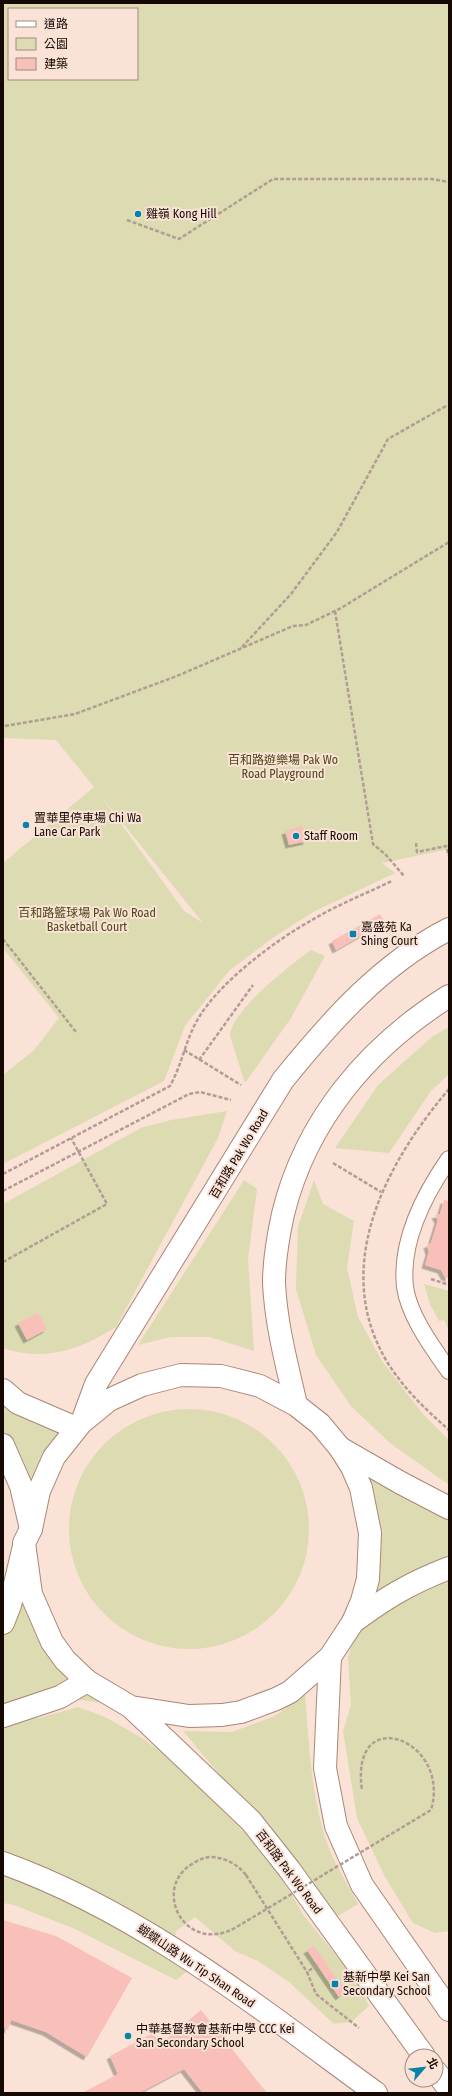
<svg xmlns="http://www.w3.org/2000/svg" width="452" height="2096" viewBox="0 0 452 2096" font-family="'Fira Sans Condensed','Noto Sans TC',sans-serif">
<style>
.green{fill:#dcdbb2;fill-rule:evenodd}
.building{fill:#f9c0b9;filter:url(#shadow)}
.lines{fill:none;stroke-linecap:round;stroke-linejoin:round}
.service-casing{stroke:#aa8675;stroke-width:18}
.minor-casing{stroke:#aa8675;stroke-width:24}
.secondary-casing{stroke:#aa8675;stroke-width:24}
.path{stroke:#b29d93;stroke-width:2.5;stroke-dasharray:4 2;stroke-linecap:butt}
.service{stroke:#fff;stroke-width:16}
.minor{stroke:#fff;stroke-width:22}
.secondary{stroke:#fff;stroke-width:22}
.path-bridge{stroke:#b29d93;stroke-width:2.5;stroke-dasharray:4 2;stroke-linecap:butt}
.poi-dot{fill:#0883a8;stroke:#fae2d6;stroke-width:1.5}
.labels{text-anchor:middle;dominant-baseline:central;stroke-width:4;stroke-linejoin:round;paint-order:stroke}
.poi-label{font-size:12px;fill:#160904;stroke:#fae2d6;text-anchor:start}
.park-label{font-size:12px;fill:#4a4817;stroke:#fae2d6}
.street-label{font-size:12px;fill:#160904;stroke:#fae2d6}
</style>
<defs>
<filter id="shadow"><feDropShadow dx="-3.5" dy="3.5" stdDeviation="0" flood-color="#0004"/></filter>
</defs>
<rect width="100%" height="100%" fill="#fae2d6"/>
<path class="green" d="M 3,3 L 449,3 L 449,849 L 382,863 L 395,873 L 313,912 L 271,939 L 229,971 L 185,1026 L 164,1081 L 3,1164 L 3,1075 L 34,1050 L 59,1018 L 3,948 L 3,863 L 94,787 L 56,740 L 3,738 ZM 9,9 L 137,9 L 137,79 L 9,79 ZM 101,796 L 203,923 L 184,911 Z
M 311,950 L 325,956 L 291,1018 L 245,1083 L 230,1036 C 231,1010 291,965 311,950 Z
M 449,1027 L 449,1074 L 431,1091 L 389,1153 L 335,1148 L 378,1085 L 433,1036 Z
M 227,1111 L 218,1138 L 116,1327 C 80,1350 45,1362 3,1348 L 3,1204 L 141,1128 L 171,1120 Z
M 244,1180 L 257,1189 L 248,1259 L 254,1351 L 210,1337 L 170,1337 L 138,1345 Z
M 314,1180 L 323,1204 L 354,1221 L 347,1268 L 358,1317 L 382,1361 L 422,1413 L 449,1440 L 449,1485 L 390,1443 L 351,1406 L 316,1355 L 296,1289 L 298,1227 Z
M 424,1284 L 449,1291 L 449,1330 L 444,1320 L 439,1321 L 430,1304 Z
M 3,1387 L 76,1428 L 31,1529 L 3,1446 Z
M69 1529a120 120 0 1 1 240 0a120 120 0 1 1-240 0Z
M 352,1467 L 449,1509 L 449,1931 L 435,1933 L 413,1923 L 385,1877 L 357,1818 L 343,1731 L 351,1705 L 348,1658 L 359,1618 L 375,1543 Z
M 24,1543 L 65,1659 L 131,1707 L 60,1697 L 12,1714 L 39,1718 L 78,1707 L 105,1717 L 142,1738 L 182,1768 L 243,1831 L 279,1873 L 304,1916 L 357,1981 L 369,2006 L 351,2022 L 334,2024 L 289,1982 L 258,1961 L 235,1951 L 195,1917 L 176,1931 L 172,1954 L 190,1969 L 176,1980 L 75,1929 L 14,1905 L 3,1903 L 3,1621 Z
M 305,1694 C 309,1744 311,1796 327,1843 C 334,1864 348,1884 358,1904 L 338,1916 L 183,1731 L 232,1732 L 275,1716 Z"/>
<path class="building" d="M 302,826 L 307,841 L 289,845 L 285,831 Z
M 380,914 L 385,922 L 336,950 L 332,941 Z
M 444,1200 L 449,1201 L 449,1278 L 445,1277 L 441,1270 L 425,1265 L 429,1252 L 427,1245 L 431,1243 L 438,1220 L 435,1215 L 440,1214 Z
M 38,1313 L 47,1329 L 27,1340 L 18,1323 Z
M 3,1920 L 56,1936 L 132,1978 L 87,2057 L 46,2032 L 11,2020 L 8,2030 L 3,2028 Z
M 314,1946 L 346,1991 L 339,1997 L 307,1950 Z
M 201,2010 L 267,2093 L 203,2093 L 184,2069 L 139,2093 L 82,2093 L 118,2074 L 110,2056 L 153,2033 L 161,2044 Z"/>
<g class="lines">
<g class="service-casing">
<path id="service" d="M 449,1159 C 424,1195 400,1242 405,1287 C 409,1316 433,1348 449,1371"/>
</g>
<g class="minor-casing">
<path id="minor" d="M 3,1390 L 18,1403 L 76,1428
M 3,1445 L 21,1486 L 31,1529
M 340,1448 L 401,1483 L 449,1508
M 353,1622 C 387,1597 410,1583 449,1568
M 3,1623 L 10,1605 L 24,1546
M 3,1716 L 60,1697 L 87,1681
M 3,1863 C 142,1913 258,2007 376,2093"/>
</g>
<g class="secondary-casing">
<path id="secondary" d="M 296,1405 C 287,1365 276,1325 274,1283 C 274,1260 278,1237 283,1214 C 306,1120 368,1047 449,996
M 82,1422 L 96,1384 L 283,1080 C 331,1021 381,964 449,929
M 330,1657 L 325,1768 L 336,1826 L 362,1885 L 449,2010
M 131,1707 L 189,1716 L 222,1715 L 241,1712 L 276,1699 L 290,1692 L 330,1657 L 353,1622 L 362,1601 L 368,1579 L 370,1533 L 361,1488 L 352,1467 L 340,1448 L 320,1424 L 296,1405 L 260,1386 L 221,1376 L 181,1375 L 142,1385 L 109,1400 L 81,1423 L 54,1457 L 39,1491 L 31,1529 L 24,1543 L 31,1594 L 52,1642 L 65,1660 L 87,1681 L 131,1707 L 251,1821 L 289,1869 L 424,2056
M 436,2072 L 449,2089"/>
</g>
<path class="path" d="M 127,220 L 179,239 L 273,179 L 431,179 L 449,182
M 335,611 L 373,844 L 386,855 L 404,876
M 242,647 L 291,594 L 337,532 L 388,439 L 446,406 L 449,406
M 5,726 L 75,714 L 177,676 L 293,626 L 306,625 L 341,608 L 449,542
M 416,843 L 417,852 L 446,846 L 449,856
M 3,939 L 76,1032
M 184,1050 L 241,1085
M 199,1060 L 253,985
M 449,1089 C 386,1163 331,1266 386,1360 C 402,1387 425,1409 449,1430
M 333,1163 L 381,1192
M 3,1174 L 170,1086 C 183,1063 186,1036 201,1014 C 224,979 276,940 312,920 C 337,905 365,894 392,881
M 3,1191 L 189,1094 L 200,1092 L 231,1100
M 3,1262 L 107,1204 L 71,1138
M 431,1279 L 449,1285
M 246,1875 L 307,1972
M 317,1965 L 307,1972 L 316,1994 L 359,2028"/>
<use href="#service" class="service"/>
<use href="#minor" class="minor"/>
<use href="#secondary" class="secondary"/>
<path class="path-bridge" d="M 246,1875 C 237,1864 226,1858 212,1857 C 204,1857 198,1860 192,1864 C 151,1889 185,1955 235,1928 L 431,1810 C 452,1739 349,1701 362,1790"/>
</g>
<g class="poi-dot">
<circle cx="138" cy="214" r="4"/>
<circle cx="26" cy="825" r="4"/>
<circle cx="296" cy="836" r="4"/>
<rect x="349" y="930" width="8" height="8" rx="2"/>
<rect x="331" y="1980" width="8" height="8" rx="2"/>
<circle cx="128" cy="2036" r="4"/>
</g>
<g class="labels">
<g class="poi-label">
<text x="146" y="214">雞嶺 Kong Hill</text>
<text x="34" y="818">置華里停車場 Chi Wa<tspan x="34" dy="14">Lane Car Park</tspan></text>
<text x="304" y="836">Staff Room</text>
<text x="361" y="927">嘉盛苑 Ka<tspan x="361" dy="14">Shing Court</tspan></text>
<text x="343" y="1977">基新中學 Kei San<tspan x="343" dy="14">Secondary School</tspan></text>
<text x="136" y="2029">中華基督教會基新中學 CCC Kei<tspan x="136" dy="14">San Secondary School</tspan></text>
</g>
<g class="park-label">
<text x="283" y="760">百和路遊樂場 Pak Wo<tspan x="283" dy="14">Road Playground</tspan></text>
<text x="87" y="913">百和路籃球場 Pak Wo Road<tspan x="87" dy="14">Basketball Court</tspan></text>
</g>
<g class="street-label">
<text transform="translate(239 1154) rotate(-59)">百和路 Pak Wo Road</text>
<text transform="translate(289 1872) rotate(53)">百和路 Pak Wo Road</text>
<text transform="translate(196 1966) rotate(34)">蝴蝶山路 Wu Tip Shan Road</text>
</g>
</g>
<rect width="452" height="2096" fill="none" stroke="#160904" stroke-width="8"/>
<rect x="8" y="8" width="130" height="72" fill="#fae2d6" stroke="#9f8b82"/>
<rect x="16" y="21" width="20" height="6" fill="#ffffff" stroke="#9f8b82"/>
<text x="44" y="28" font-size="12" fill="#160904">道路</text>
<rect x="16" y="38" width="20" height="12" fill="#dcdbb2" stroke="#9f8b82"/>
<text x="44" y="48" font-size="12" fill="#160904">公園</text>
<rect x="16" y="58" width="20" height="12" fill="#f9c0b9" stroke="#9f8b82"/>
<text x="44" y="68" font-size="12" fill="#160904">建築</text>
<g transform="translate(424 2068) rotate(62)"><circle r="19" fill="#fae2d6" stroke="#9f8b82"/>
<path d="M0-3L7 15L0 10L-7 15Z" fill="#0883a8"/>
<text y="-6" font-size="11" font-weight="bold" text-anchor="middle" fill="#160904">北</text>
</g>
</svg>
